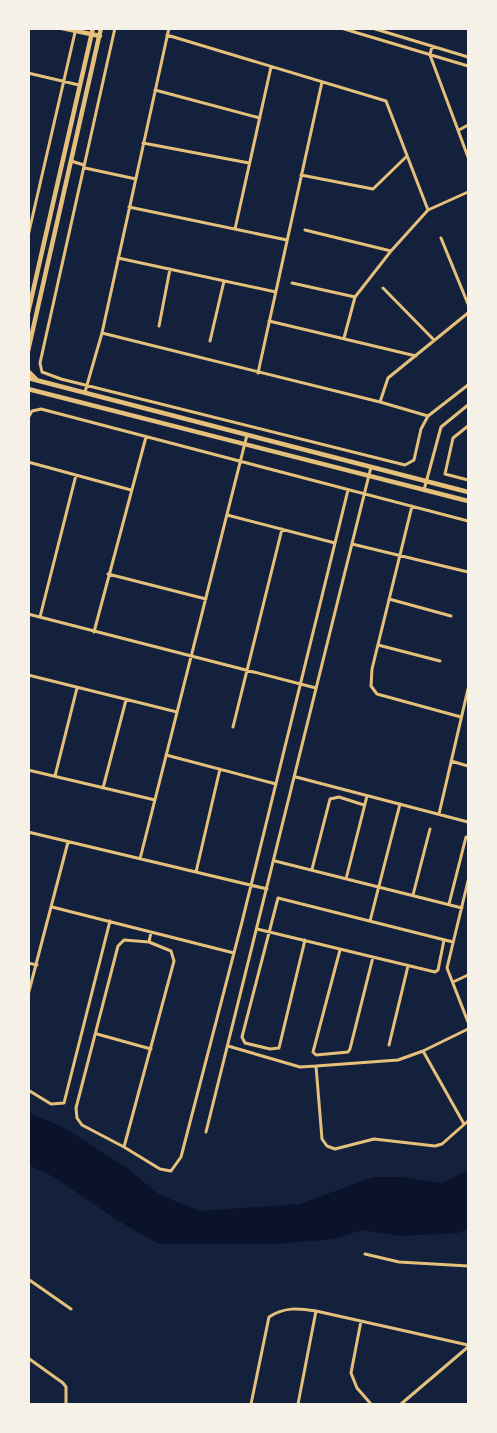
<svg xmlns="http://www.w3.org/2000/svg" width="497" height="1433" viewBox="0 0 497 1433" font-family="Signika,sans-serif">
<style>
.water{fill:#0b132b}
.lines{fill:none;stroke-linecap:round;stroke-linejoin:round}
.minor{stroke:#e5c07b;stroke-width:3}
.tertiary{stroke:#e5c07b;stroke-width:4.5}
.secondary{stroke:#e5c07b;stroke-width:4.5}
</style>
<rect width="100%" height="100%" fill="#14213d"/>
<path class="water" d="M 28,1112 L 65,1128 L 128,1169 L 160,1195 L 200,1211 L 299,1204 L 374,1177 L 403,1177 L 442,1183 L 468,1170 L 468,1229 L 458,1233 L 401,1236 L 362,1230 L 335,1239 L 275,1244 L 158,1244 L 117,1220 L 54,1177 L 29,1165 Z"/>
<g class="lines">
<path class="minor" d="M 115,28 L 40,363 L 42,372 L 61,379 L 405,465 L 414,460 L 421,429 L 428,416 L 468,385
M 341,28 L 468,66
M 372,28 L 468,57
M 167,35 L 386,101 L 428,210
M 432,46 L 430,55 L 468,157
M 28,73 L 79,85
M 155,90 L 260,118
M 459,130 L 468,125
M 143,143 L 249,163
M 71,161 L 84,165
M 85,168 L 136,179
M 301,175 L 373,189 L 407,156
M 129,207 L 287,240
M 235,229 L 271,67
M 305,230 L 391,251
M 28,236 L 76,28
M 441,238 L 468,304
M 118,258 L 276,292
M 292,283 L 355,297
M 383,288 L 434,340
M 269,321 L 416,356
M 159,326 L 170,269
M 102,333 L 380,402 L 428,416
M 344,338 L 355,297 L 391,251 L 428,210 L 468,192
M 210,341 L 224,281
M 258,373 L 322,82
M 85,392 L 102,333 L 169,28
M 380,402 L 388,378 L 468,313
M 28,418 L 32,411 L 41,409 L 468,521
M 468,426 L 453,438 L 445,474 L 468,480
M 28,462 L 131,490
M 424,490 L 441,427 L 468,405
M 412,506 L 372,669 L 371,686 L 377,694 L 461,717
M 227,515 L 335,543
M 352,544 L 468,572
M 108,574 L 206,599
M 389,599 L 451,616
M 28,614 L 316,688
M 40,617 L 76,475
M 94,632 L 146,437
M 378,645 L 440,661
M 28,675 L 177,712
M 233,727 L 282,529
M 166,755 L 276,784
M 451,761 L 468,766
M 28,770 L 155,800
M 55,776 L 77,688
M 296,777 L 468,822
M 103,788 L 126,700
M 439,814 L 468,689
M 28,832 L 267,889
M 140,859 L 247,435
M 275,861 L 462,908
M 312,869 L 330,799 L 339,797 L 364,805
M 196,872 L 220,769
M 346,879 L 367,796
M 468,881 L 447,968 L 468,1022
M 413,895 L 430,829
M 449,904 L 466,837
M 52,907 L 234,953
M 370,921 L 400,804
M 257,929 L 435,972 L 438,970 L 444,940
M 151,932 L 149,942 L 124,940 L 118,946 L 76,1108 L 77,1118 L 82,1125 L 124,1147 L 160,1169 L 171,1171 L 181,1157 L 242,922 L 348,490
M 305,940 L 279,1048 L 270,1049 L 245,1043 L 242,1037 L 278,898 L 453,942
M 340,950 L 313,1052 L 316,1055 L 348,1052 L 350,1049 L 373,957
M 28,963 L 37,965
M 453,982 L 468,975
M 28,995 L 68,842
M 97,1034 L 151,1049
M 389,1045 L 408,966
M 228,1046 L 300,1067 L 316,1066 L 398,1060 L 423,1051 L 468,1029
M 423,1051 L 464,1124
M 316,1066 L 322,1139 L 327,1146 L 335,1149 L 374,1139 L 435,1146 L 442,1144 L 468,1121
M 28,1090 L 51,1104 L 64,1103 L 110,921
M 206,1132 L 371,467
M 124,1147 L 174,961 L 171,951 L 149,942
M 365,1254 L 399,1262 L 468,1266
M 28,1279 L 71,1309
M 361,1321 L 351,1373 L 357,1388 L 371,1404
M 28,1358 L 63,1383 L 66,1387 L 66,1404
M 251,1404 L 269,1317 C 284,1307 298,1308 316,1311 L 468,1345
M 298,1404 L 316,1311
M 401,1404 L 468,1347"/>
<path class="tertiary" d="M 62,28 L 100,36"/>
<path class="secondary" d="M 28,313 L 93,28
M 28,351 L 101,28
M 28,371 L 37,380
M 28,378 L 468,492
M 28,389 L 468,501"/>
</g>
<rect width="497" height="1433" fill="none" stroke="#f6f1e7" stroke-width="60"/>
</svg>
